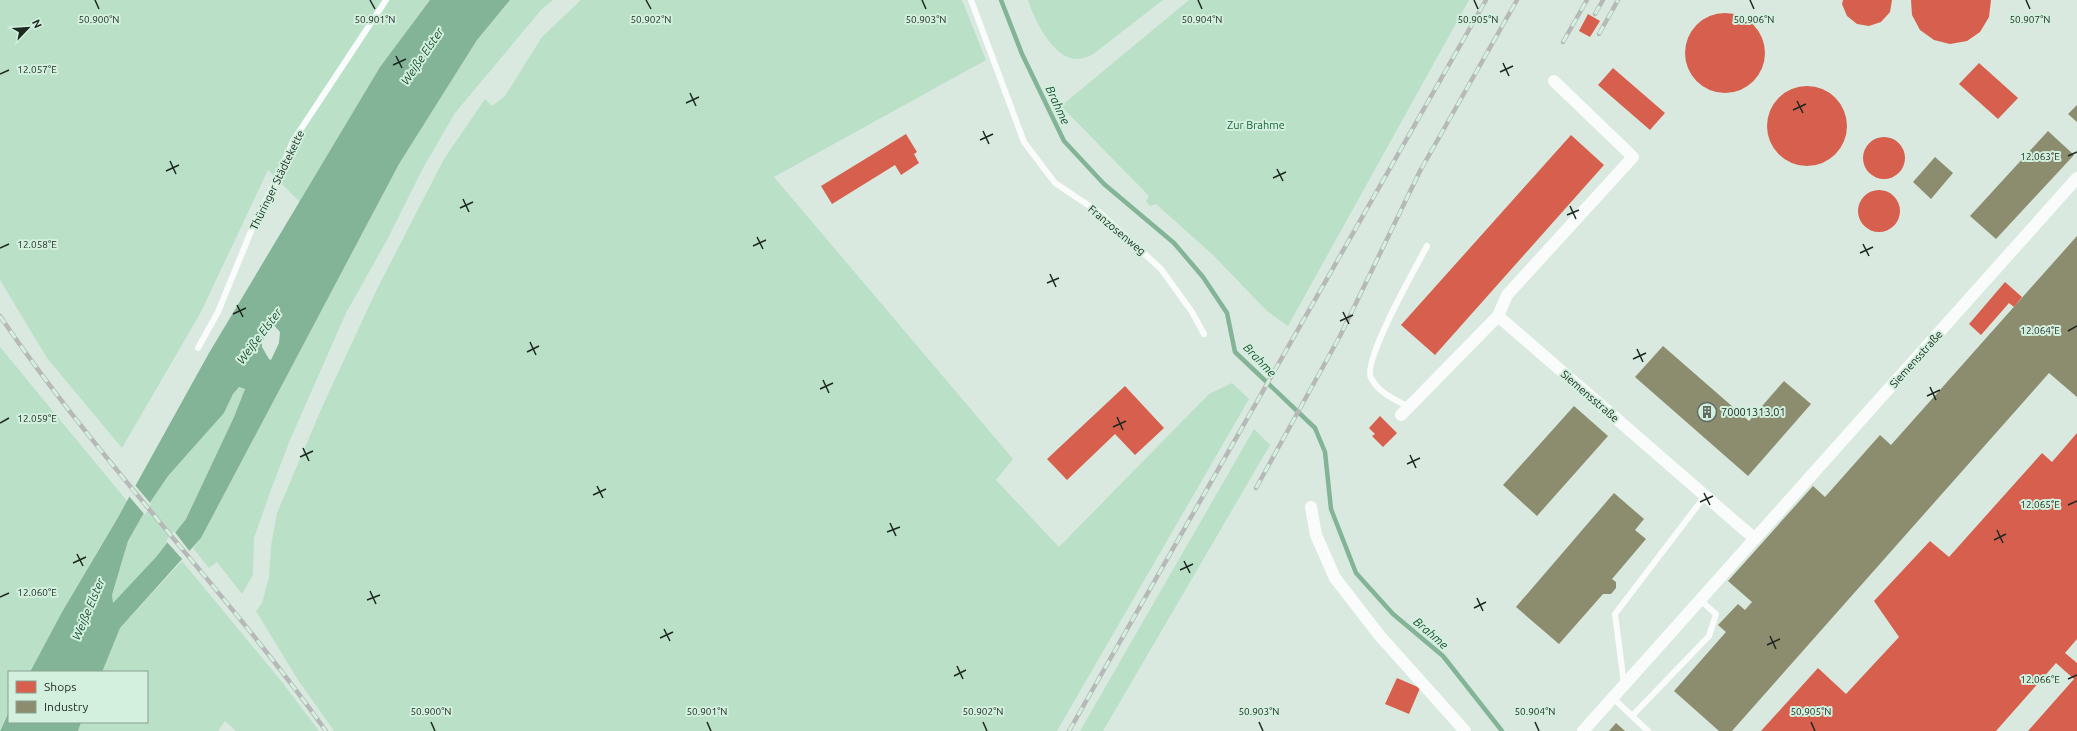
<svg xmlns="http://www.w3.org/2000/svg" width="2077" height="731" viewBox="0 0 2077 731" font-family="Ubuntu,sans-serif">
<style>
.green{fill:#bae0c8}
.water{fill:#83b497;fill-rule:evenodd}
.pier{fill:#d9e9df}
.shops{fill:#d6604d}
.industry{fill:#8c8c6e}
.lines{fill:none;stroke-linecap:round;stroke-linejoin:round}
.stream{stroke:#83b497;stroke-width:4.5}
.lane{stroke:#f9fcfa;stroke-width:6}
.street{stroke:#f9fcfa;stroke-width:12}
.rail-casing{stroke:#b6b9b7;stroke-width:4.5}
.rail{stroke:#d2f0dd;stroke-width:3;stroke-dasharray:9;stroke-linecap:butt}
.ticks{fill:none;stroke:#1d2821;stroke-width:1.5}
.labels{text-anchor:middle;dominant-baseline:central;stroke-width:4;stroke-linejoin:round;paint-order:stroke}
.park-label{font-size:11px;fill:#1b6541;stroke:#d2f0dd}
.street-label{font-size:11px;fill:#1d2821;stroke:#d2f0dd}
.poi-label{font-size:11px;fill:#1d2821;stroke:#d2f0dd;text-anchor:start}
.water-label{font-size:12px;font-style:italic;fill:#1e4f35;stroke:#d2f0dd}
.ticks-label{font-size:10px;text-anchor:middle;fill:#1d2821;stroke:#d2f0dd;stroke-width:4;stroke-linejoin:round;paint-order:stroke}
</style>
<rect width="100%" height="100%" fill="#d9e9df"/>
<path class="green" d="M 0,0 L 430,0 L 380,67 L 300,202 L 268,170 L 201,312 L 122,448 L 47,358 L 0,280 Z
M 510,0 L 553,0 L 541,10 L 455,113 L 423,168 L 387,240 L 346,313 L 290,440 L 272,487 L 254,538 L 253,575 L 242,594 L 217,562 L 209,568 L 193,548 L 201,538 L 399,164 L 477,40 Z
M 581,0 L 962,0 L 986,60 L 774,177 L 1013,459 L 996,480 L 1059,547 L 1209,394 L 1232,383 L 1249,399 L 1057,731 L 334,731 L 298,680 L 256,611 L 262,603 L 269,577 L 271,546 L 277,513 L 323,405 L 377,289 L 444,159 L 485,99 L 492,106 L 505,96 L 542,37 Z
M 1028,0 L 1163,0 L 1092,55 C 1087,57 1081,59 1077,59 C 1053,59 1034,19 1028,0 Z
M 1189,0 L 1469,0 L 1288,326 L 1267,311 L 1213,255 L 1156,204 L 1150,206 L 1146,201 L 1149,196 L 1061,106 Z
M 0,347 L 127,501 L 62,612 L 30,672 L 9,672 L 9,712 L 0,729 Z
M 239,387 L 245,389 L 234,417 L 186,519 L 156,557 L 113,603 L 112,595 L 128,541 L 149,504 L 168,476 L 224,413 L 233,394 Z
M 1254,429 L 1270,445 L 1103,731 L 1080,731 Z
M 182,561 L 282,682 L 319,731 L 236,731 L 225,721 L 218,731 L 73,731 L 77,722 L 147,722 L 147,672 L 100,672 L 120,628 Z"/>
<path class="water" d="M 430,0 L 510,0 L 477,40 L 399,164 L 201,538 L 120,628 L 102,672 L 30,672 L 62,612 L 117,519 L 209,353 L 380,67 ZM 273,324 L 280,332 L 279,343 L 271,360 L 269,359 L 262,347 L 262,342 ZM 239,387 L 245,389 L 234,417 L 186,519 L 156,557 L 113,603 L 112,595 L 128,541 L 149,504 L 168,476 L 224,413 L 233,394 Z
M 9,712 L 9,722 L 81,722 L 78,731 L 0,731 Z"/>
<path class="pier" d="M 134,484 L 151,504 L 145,515 L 128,495 Z
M 174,531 L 191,553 L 184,561 L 166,541 Z"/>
<path class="shops" d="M 1843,0 L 1892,0 L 1890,12 L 1881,22 L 1869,26 L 1857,24 L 1847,16 L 1842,4 Z
M 1911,0 L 1991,0 L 1989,17 L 1980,32 L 1967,41 L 1950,44 L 1934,40 L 1920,30 L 1912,15 Z
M1685 53a40 40 0 1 1 80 0a40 40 0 1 1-80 0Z
M 1588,14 L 1600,21 L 1590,37 L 1579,31 Z
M 1979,63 L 2018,98 L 1998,119 L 1959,84 Z
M 1613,68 L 1665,113 L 1650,130 L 1598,85 Z
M1767 126a40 40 0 1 1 80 0a40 40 0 1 1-80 0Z
M 906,134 L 917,152 L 914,154 L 919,163 L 901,175 L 895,165 L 832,204 L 821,186 Z
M 1571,135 L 1604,165 L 1435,355 L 1401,325 Z
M1863 158a21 21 0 1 1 42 0a21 21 0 1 1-42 0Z
M1858 211a21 21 0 1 1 42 0a21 21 0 1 1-42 0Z
M 2005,282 L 2022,297 L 2014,307 L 2009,303 L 1981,335 L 1969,324 Z
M 1125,386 L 1164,428 L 1135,455 L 1115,434 L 1067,480 L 1047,459 Z
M 1380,416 L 1397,433 L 1383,447 L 1372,436 L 1375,434 L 1369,428 Z
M 2077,433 L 2077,639 L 2065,653 L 2077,663 L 2077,731 L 2028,731 L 2074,679 L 2056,663 L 1996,731 L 1761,731 L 1818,668 L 1846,694 L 1899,637 L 1874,601 L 1930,541 L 1949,557 L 2042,453 L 2052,462 Z
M 1397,678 L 1420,688 L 1409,714 L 1385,704 Z"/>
<path class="industry" d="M 2077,105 L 2077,122 L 2068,114 Z
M 2048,131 L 2074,155 L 1996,239 L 1970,216 Z
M 1935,157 L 1953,173 L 1931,199 L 1913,182 Z
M 2077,236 L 2077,397 L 2049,373 L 1732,731 L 1719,731 L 1674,691 L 1726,632 L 1718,625 L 1738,604 L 1745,610 L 1752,602 L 1728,581 L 1813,486 L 1825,497 L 1880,435 L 1891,445 Z
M 1663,346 L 1749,421 L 1784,381 L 1811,404 L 1748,476 L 1635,377 Z
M 1574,406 L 1608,436 L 1537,516 L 1503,485 Z
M 1614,493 L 1644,519 L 1635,530 L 1646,539 L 1612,579 L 1616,582 L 1616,588 L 1611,594 L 1603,594 L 1559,644 L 1516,607 Z
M 1616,723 L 1625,731 L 1609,731 Z"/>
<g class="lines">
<path class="stream" d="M 1001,0 L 1022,54 L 1064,141 L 1104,184 L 1174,243 L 1203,277 L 1227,313 L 1235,352 L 1315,428 L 1325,452 L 1331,509 L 1356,573 L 1393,614 L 1443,656 L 1502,731"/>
<path class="lane" d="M 971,0 L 1024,142 L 1055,183 L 1100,213 L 1161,269 L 1192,312 L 1204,334
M 198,348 L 218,312 L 254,224 L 281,170 L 293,141 L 386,0
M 1409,407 C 1394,399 1379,393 1371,378 C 1362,361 1416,267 1427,246
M 1624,684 L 1615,614 L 1705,496
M 1613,698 L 1648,731
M 1632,716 L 1709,636 L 1716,614 L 1700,600"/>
<path class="street" d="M 1498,316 L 1507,295 L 1633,157 L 1554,81
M 1401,415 L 1498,316 L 1755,539
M 1311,507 L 1316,535 L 1335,578 L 1380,636 L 1465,731
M 1583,731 L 2077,178"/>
<g class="rail-casing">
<path id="rail" d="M 1595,14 L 1603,0
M 1599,34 L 1618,0
M 1563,42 L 1587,0
M 0,316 C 99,462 224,588 326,731
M 1256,488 L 1340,336 L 1420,171 L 1517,0
M 1069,731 L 1486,0"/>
</g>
<use href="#rail" class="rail"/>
</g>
<path class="ticks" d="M 95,0 L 99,9M 370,0 L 375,9M 646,0 L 651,9M 922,0 L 926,9M 1198,0 L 1202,9M 1474,0 L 1478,9M 1750,0 L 1754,9M 2026,0 L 2030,9M 396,56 L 402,68M 1503,63 L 1509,76M 393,65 L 406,59M 1500,72 L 1513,66M 0,74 L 9,70M 690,93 L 696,106M 1797,101 L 1803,113M 686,103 L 699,97M 1793,110 L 1806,104M 983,131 L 989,144M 980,140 L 993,134M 2068,156 L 2077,152M 170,161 L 176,174M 1277,169 L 1283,181M 166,171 L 179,165M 1273,178 L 1286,172M 463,199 L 469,212M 1570,206 L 1576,219M 460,208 L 473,202M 1567,215 L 1579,210M 757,237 L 763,249M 1863,244 L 1869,256M 753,246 L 766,240M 0,248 L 9,244M 1860,253 L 1873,247M 1050,274 L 1056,287M 1047,283 L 1059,278M 237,305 L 243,317M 1343,312 L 1349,324M 233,314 L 246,308M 1340,321 L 1353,315M 2068,331 L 2077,326M 530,342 L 536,355M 1637,349 L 1643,362M 527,352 L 539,346M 1633,359 L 1646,353M 823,380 L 829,393M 1930,387 L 1936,400M 820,389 L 833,383M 1927,396 L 1940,390M 1117,417 L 1123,430M 0,423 L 9,418M 1113,427 L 1126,421M 303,448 L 309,461M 1410,455 L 1416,468M 300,457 L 313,451M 1407,464 L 1420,458M 597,486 L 603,498M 1704,493 L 1710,505M 593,495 L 606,489M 1700,502 L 1713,496M 2068,505 L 2077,501M 890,523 L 896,536M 1997,530 L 2003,543M 887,532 L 900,527M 1994,540 L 2006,534M 77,554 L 83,566M 1184,561 L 1190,573M 73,563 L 86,557M 1180,570 L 1193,564M 370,591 L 376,604M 0,597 L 9,593M 1477,598 L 1483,611M 367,600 L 380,595M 1474,608 L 1486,602M 664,629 L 670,641M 1770,636 L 1776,649M 660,638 L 673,632M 1767,645 L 1780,639M 957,666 L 963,679M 954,676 L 966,670M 2068,679 L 2077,675M 431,722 L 435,731M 707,722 L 711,731M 983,722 L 987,731M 1259,722 L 1263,731M 1535,722 L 1539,731M 1811,722 L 1815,731"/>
<defs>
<g id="building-ring" transform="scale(1)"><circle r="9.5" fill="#d2f0dd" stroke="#5f6c64" stroke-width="1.5"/><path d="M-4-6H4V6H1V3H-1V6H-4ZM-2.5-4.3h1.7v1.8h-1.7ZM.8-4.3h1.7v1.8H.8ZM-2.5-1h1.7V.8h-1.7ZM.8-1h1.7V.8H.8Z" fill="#5f6c64"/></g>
</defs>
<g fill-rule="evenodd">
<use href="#building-ring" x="1707" y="412"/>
</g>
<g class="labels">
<g class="park-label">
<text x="1256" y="125">Zur Brahme</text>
</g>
<g class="street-label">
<text transform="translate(277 180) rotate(-64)">Thüringer Städtekette</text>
<text transform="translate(1117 230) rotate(40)">Franzosenweg</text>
<text transform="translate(1916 359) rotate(-48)">Siemensstraße</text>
<text transform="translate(1590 396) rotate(41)">Siemensstraße</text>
</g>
<g class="poi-label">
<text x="1721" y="412">70001313.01</text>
</g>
<g class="water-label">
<text transform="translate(422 56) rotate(-56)">Weiße Elster</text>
<text transform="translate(1058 105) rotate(65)">Brahme</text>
<text transform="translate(259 336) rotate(-53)">Weiße Elster</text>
<text transform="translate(1260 360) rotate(46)">Brahme</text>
<text transform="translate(88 609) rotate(-67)">Weiße Elster</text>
<text transform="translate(1431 633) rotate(41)">Brahme</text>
</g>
</g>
<g class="ticks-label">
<text x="99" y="23">50.900°N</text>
<text x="375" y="23">50.901°N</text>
<text x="651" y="23">50.902°N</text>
<text x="926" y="23">50.903°N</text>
<text x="1202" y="23">50.904°N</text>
<text x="1478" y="23">50.905°N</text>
<text x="1754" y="23">50.906°N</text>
<text x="2030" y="23">50.907°N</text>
<text x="37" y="73">12.057°E</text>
<text x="2040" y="160">12.063°E</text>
<text x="37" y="248">12.058°E</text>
<text x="2040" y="334">12.064°E</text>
<text x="37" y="422">12.059°E</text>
<text x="2040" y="508">12.065°E</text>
<text x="37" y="596">12.060°E</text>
<text x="2040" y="683">12.066°E</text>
<text x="431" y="715">50.900°N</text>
<text x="707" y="715">50.901°N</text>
<text x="983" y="715">50.902°N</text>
<text x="1259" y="715">50.903°N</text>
<text x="1535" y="715">50.904°N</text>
<text x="1811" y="715">50.905°N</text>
</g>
<rect x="8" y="671" width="140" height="52" fill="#d2f0dd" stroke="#8aa092"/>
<rect x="16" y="681" width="20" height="12" fill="#d6604d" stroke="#8aa092"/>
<text x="44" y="691" font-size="12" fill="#1d2821">Shops</text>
<rect x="16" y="701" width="20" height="12" fill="#8c8c6e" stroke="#8aa092"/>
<text x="44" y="711" font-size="12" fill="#1d2821">Industry</text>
<g transform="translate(28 28) rotate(65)" stroke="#d2f0dd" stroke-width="3" paint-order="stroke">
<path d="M0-3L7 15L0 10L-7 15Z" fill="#1d2821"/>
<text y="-6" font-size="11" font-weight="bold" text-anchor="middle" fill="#1d2821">N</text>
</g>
</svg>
